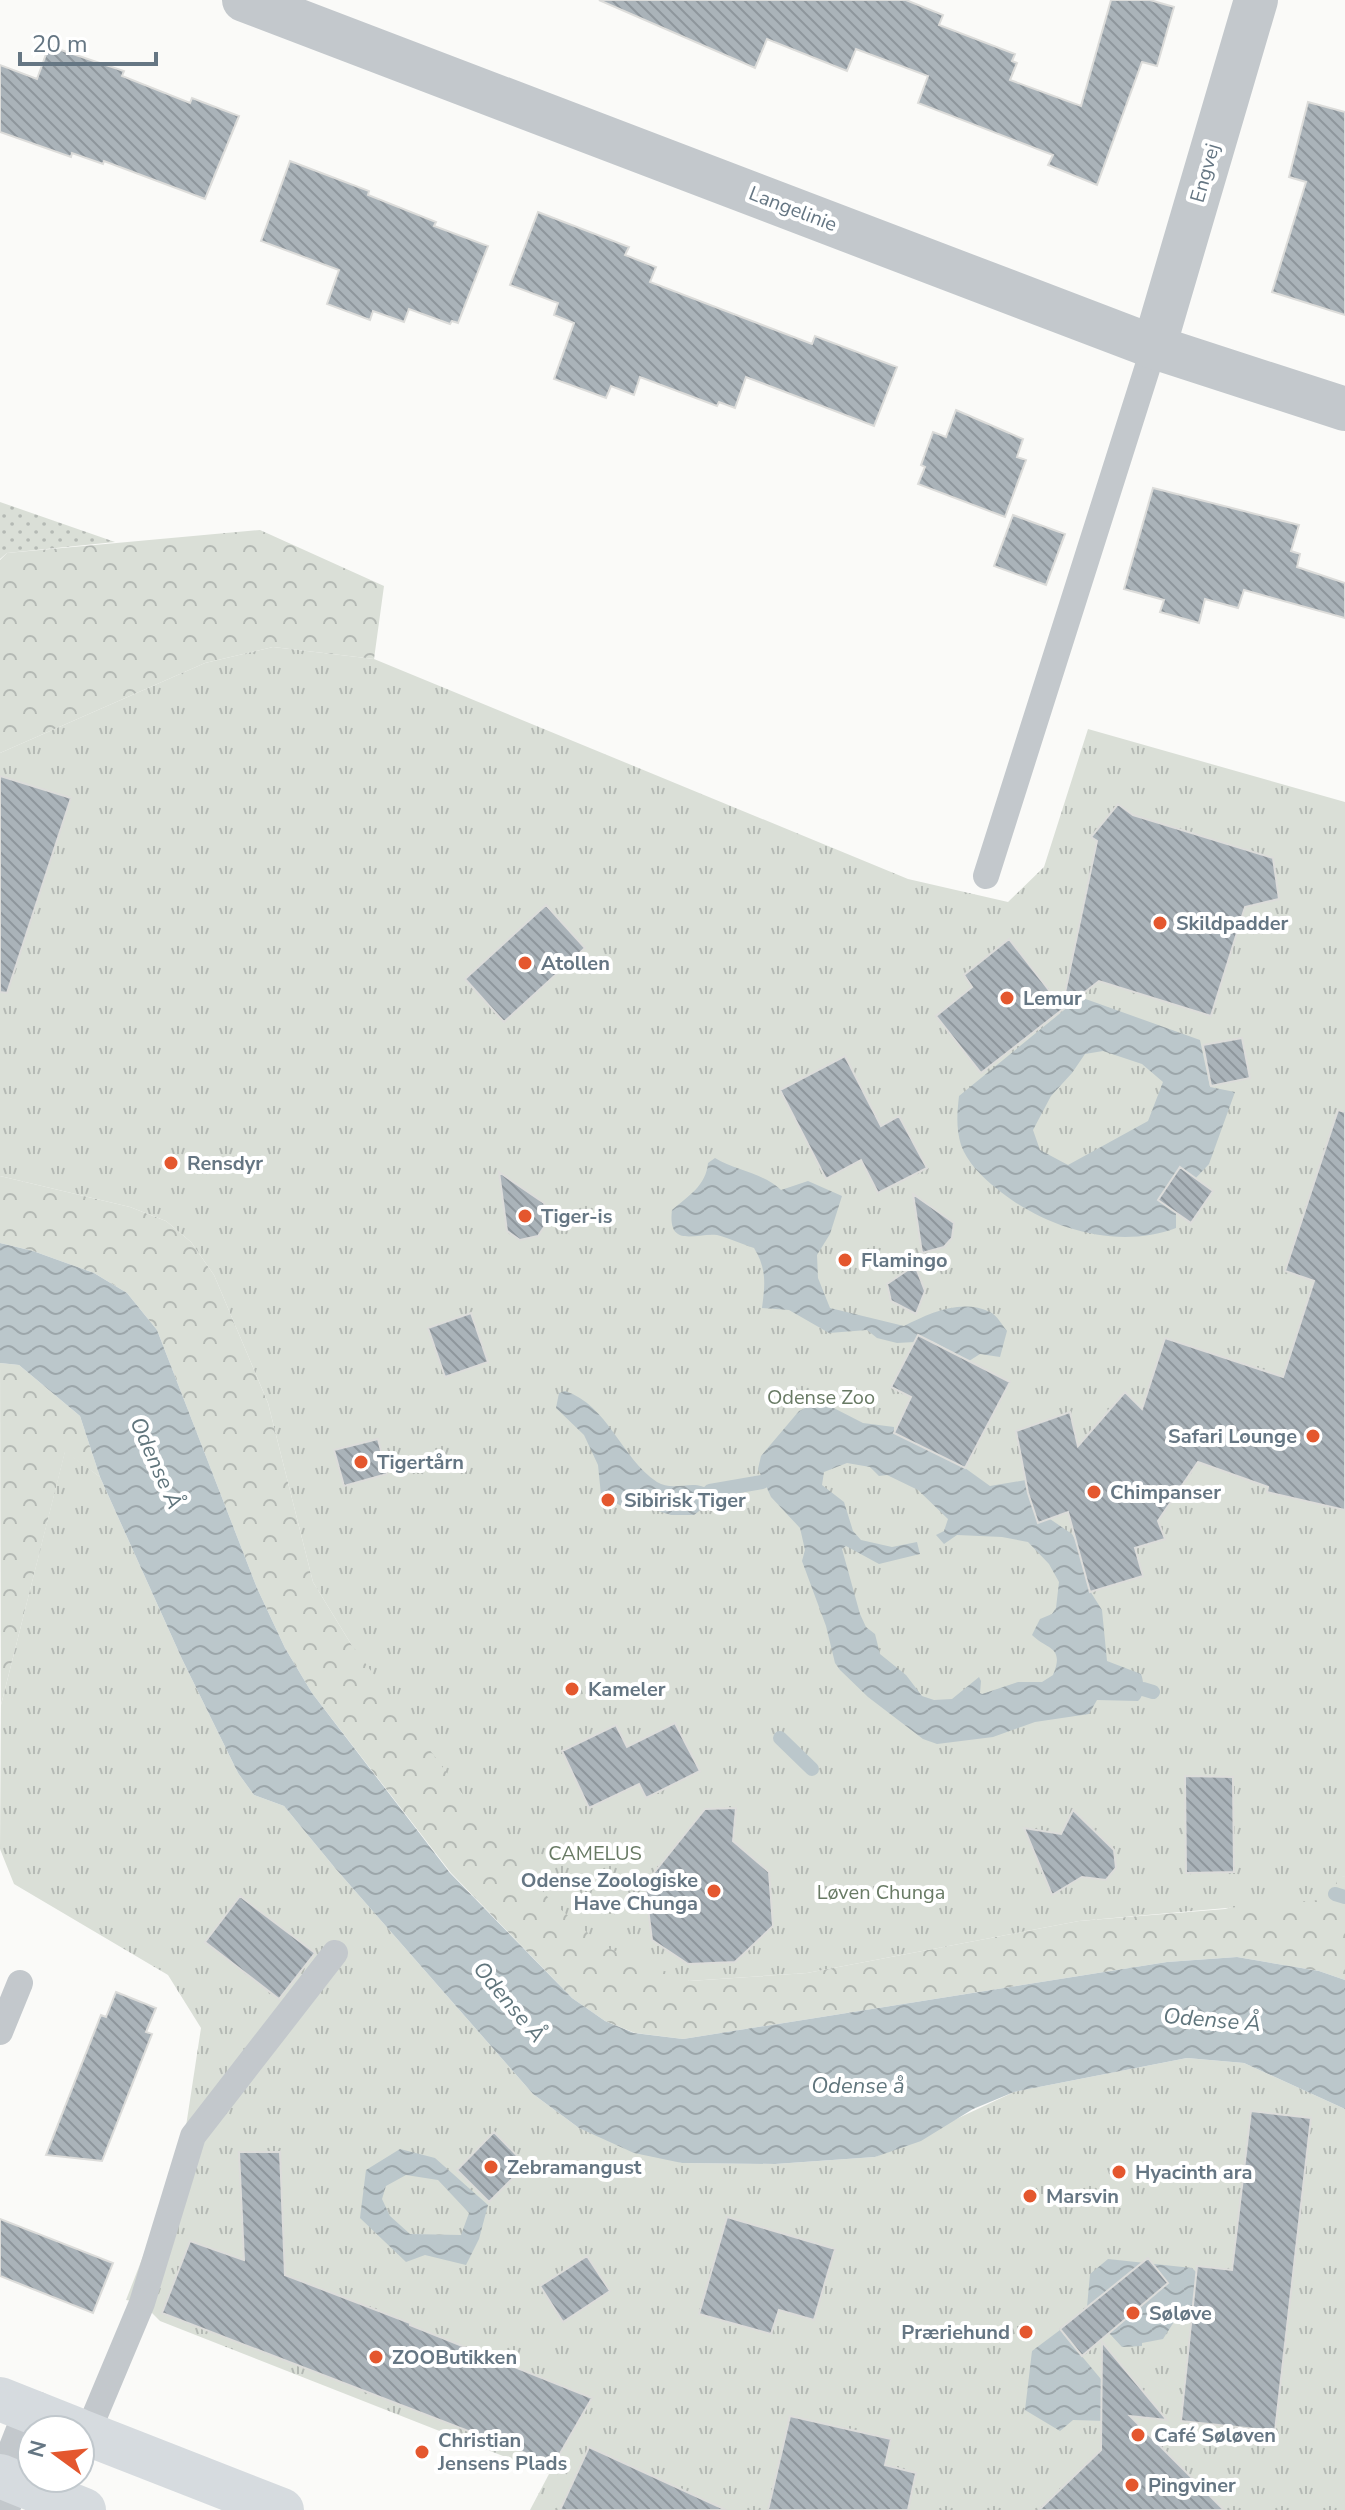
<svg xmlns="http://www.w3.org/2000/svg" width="1345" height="2510" viewBox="0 0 1345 2510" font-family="'Nunito Sans',sans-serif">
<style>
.grass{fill:url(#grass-dots)}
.forest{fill:url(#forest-crowns)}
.park{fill:url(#park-tufts)}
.water{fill:url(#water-waves);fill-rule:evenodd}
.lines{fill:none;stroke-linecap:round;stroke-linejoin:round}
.stream{stroke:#bbc7cb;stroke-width:14}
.building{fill:url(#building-back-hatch);stroke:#dcdcda;stroke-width:2}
.service{stroke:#c3c8cc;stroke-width:26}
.minor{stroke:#c3c8cc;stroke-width:44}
.secondary{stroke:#d6dbdf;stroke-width:44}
.poi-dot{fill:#e4572e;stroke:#fff;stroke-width:3}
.labels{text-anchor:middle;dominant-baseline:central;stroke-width:8;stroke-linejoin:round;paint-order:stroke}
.street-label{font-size:20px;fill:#657683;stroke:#fff}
.poi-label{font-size:20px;font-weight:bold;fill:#657683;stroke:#fff;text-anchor:start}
.park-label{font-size:20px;fill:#687a64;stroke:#fff}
.water-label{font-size:22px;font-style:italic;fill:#60757c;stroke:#fff}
</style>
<defs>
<pattern id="grass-dots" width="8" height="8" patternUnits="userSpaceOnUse" patternTransform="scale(2)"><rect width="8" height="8" fill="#dadfd7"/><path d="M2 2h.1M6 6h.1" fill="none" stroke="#b4b9b4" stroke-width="1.8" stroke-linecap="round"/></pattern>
<pattern id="forest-crowns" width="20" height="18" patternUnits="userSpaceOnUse" patternTransform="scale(2)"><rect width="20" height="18" fill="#dadfd7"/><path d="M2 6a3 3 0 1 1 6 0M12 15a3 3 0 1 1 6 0" fill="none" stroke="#b4b9b4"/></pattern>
<pattern id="park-tufts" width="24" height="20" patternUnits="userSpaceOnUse" patternTransform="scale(2)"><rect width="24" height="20" fill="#dadfd7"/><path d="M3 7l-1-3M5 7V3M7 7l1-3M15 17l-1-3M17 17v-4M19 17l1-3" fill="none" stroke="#b4b9b4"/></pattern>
<pattern id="water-waves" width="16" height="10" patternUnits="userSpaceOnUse" patternTransform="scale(2)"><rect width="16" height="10" fill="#bbc7cb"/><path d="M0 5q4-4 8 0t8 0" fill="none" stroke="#9ca6aa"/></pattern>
<pattern id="building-back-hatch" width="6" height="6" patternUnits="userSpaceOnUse" patternTransform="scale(2)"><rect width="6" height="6" fill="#aab3b9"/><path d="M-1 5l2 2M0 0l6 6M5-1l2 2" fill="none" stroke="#8e969c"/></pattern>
</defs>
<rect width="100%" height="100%" fill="#fafaf8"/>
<path class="grass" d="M 0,502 L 115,542 L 7,553 L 0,559 Z"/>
<path class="forest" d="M 260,530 L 384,586 L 374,659 L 273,647 L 205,663 L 0,753 L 0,560 L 7,553 Z
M 0,1176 L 130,1207 L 166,1221 L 191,1242 L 214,1275 L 268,1403 L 313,1582 L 351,1644 L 689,1981 L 807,1973 L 1079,1921 L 1225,1909 L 1339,1875 L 1345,1877 L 1345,1980 L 1319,1971 L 1237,1957 L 1167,1962 L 683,2039 L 635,2033 L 605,2021 L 572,1998 L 451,1873 L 312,1693 L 285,1648 L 257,1588 L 157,1330 L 127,1293 L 94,1273 L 33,1251 L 0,1243 Z
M 0,1363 L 19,1365 L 80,1416 L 100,1477 L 65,1452 L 1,1705 Z"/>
<path class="park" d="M 273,647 L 374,659 L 908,879 L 1008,902 L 1044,867 L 1088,729 L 1345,802 L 1345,1877 L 1339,1876 L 1330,1899 L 1079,1921 L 807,1973 L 689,1981 L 603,1946 L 551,1901 L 467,1800 L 351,1644 L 313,1582 L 268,1403 L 214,1275 L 191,1242 L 166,1221 L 130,1207 L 0,1176 L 0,753 L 205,663 Z
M 65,1451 L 100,1477 L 182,1659 L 238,1773 L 254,1795 L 284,1806 L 335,1868 L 533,2094 L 579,2128 L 682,2163 L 775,2164 L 875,2157 L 1014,2092 L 1187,2058 L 1244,2063 L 1345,2109 L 1345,2510 L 530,2510 L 549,2474 L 160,2321 L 142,2303 L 126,2300 L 181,2159 L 201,2028 L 168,1975 L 14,1884 L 0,1849 L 1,1705 Z"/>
<path class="water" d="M 1080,997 L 1200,1040 L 1210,1087 L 1235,1092 L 1209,1164 L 1176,1199 L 1176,1228 C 1116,1251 1042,1227 996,1188 C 982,1177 967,1162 961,1145 C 956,1128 957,1114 959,1096 ZM 1103,1051 L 1142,1064 L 1163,1082 L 1148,1121 L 1068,1165 L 1040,1150 L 1033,1130 L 1051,1096 L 1072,1073 L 1085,1054 Z
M 715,1158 C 736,1171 764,1173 781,1190 L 808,1181 L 842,1196 L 830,1234 L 817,1255 L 818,1278 L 830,1308 L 904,1326 C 929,1313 962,1298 990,1312 C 997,1315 1002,1325 1007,1331 L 1000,1357 L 980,1354 L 969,1361 L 932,1341 L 897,1343 L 877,1338 L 867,1330 L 829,1333 L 789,1310 L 762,1308 C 765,1285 767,1269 754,1248 C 742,1244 729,1238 717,1235 C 698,1232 667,1250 672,1210 C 688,1196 706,1186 708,1163 Z
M 0,1243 L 33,1251 L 94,1273 L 127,1293 L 157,1330 L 257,1588 L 285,1648 L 312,1693 L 450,1873 L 572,1998 L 605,2021 L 634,2033 L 683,2039 L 1167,1962 L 1237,1957 L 1319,1971 L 1345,1980 L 1345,2109 L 1244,2063 L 1187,2058 L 1014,2092 L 973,2109 L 921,2141 L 875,2157 L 775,2164 L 682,2163 L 634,2153 L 579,2128 L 533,2094 L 335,1868 L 284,1806 L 254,1795 L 238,1773 L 182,1659 L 100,1477 L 80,1416 L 19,1365 L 0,1363 Z
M 565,1391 C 608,1405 621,1458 657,1482 C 675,1493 695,1477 710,1491 L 708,1504 L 694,1515 L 671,1515 L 652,1509 L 625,1508 L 601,1495 L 598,1465 L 584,1435 L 556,1408 L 559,1393 Z
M 820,1401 L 863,1423 L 894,1427 L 894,1433 L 965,1468 L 990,1486 L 1026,1480 L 1038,1523 L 1050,1519 L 1072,1534 L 1076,1541 L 1090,1591 L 1102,1610 L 1107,1661 L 1141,1674 C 1144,1682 1145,1695 1138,1701 L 1097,1700 L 1089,1714 L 1035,1722 L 993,1737 L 937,1744 L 923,1739 L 868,1697 L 840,1670 L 835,1663 L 826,1626 L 802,1561 L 805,1550 L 800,1528 L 771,1497 L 758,1469 L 761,1456 L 799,1411 ZM 847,1463 L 870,1467 L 879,1476 L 887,1475 L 918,1490 L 948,1519 L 944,1531 L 936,1535 L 944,1544 L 957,1535 L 1002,1537 L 1028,1542 L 1049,1564 L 1059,1582 L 1056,1608 L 1052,1614 L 1040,1619 L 1032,1635 C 1047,1650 1065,1646 1053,1675 L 1042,1682 L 1018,1682 L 982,1694 L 980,1693 L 981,1681 L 979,1677 L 952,1699 L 934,1700 L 922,1696 L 906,1675 L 880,1654 L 875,1634 L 866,1627 L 860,1614 L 842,1549 L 846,1546 L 879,1564 L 920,1554 L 917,1542 L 892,1547 L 861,1540 L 853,1531 L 844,1502 L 822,1485 L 824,1472 Z
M 400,2149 L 435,2158 L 488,2205 L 479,2239 L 466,2265 L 425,2255 L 406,2262 L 360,2218 L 366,2170 ZM 406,2175 L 438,2180 L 469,2213 L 461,2235 L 410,2234 L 390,2216 L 382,2199 L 386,2186 Z
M 1108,2259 L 1192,2268 L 1196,2272 L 1192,2313 L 1179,2314 L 1163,2339 L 1142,2343 L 1142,2346 L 1122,2347 L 1109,2333 L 1097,2299 L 1087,2307 L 1090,2274 Z
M 1060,2330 L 1110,2390 L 1107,2421 L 1073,2420 L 1060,2431 L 1025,2410 L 1032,2351 Z"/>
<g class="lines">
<path class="stream" d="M 710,1491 L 762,1482
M 1143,1689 L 1153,1692
M 780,1738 L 812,1769
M 1335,1894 L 1345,1897"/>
</g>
<path class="building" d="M 599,0 L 906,0 L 943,15 L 939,25 L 1015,54 L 1012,61 L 1017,63 L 1010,80 L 1081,106 L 1111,0 L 1150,0 L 1174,7 L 1157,66 L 1142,62 L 1097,185 L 1048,165 L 1053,155 L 918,103 L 928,76 L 856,49 L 847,71 L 767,39 L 755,68 Z
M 49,46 L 124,71 L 122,76 L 190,103 L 192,98 L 239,116 L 205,199 L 104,161 L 103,164 L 72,153 L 71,157 L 0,132 L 0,65 L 37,79 Z
M 1308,102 L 1345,112 L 1345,315 L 1272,292 L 1306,182 L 1289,177 Z
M 290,161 L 369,191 L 368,195 L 436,222 L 434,226 L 488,246 L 458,323 L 452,321 L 450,324 L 409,309 L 404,322 L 373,311 L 370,320 L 327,304 L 339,270 L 261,241 Z
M 538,212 L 629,247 L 625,255 L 656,267 L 650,282 L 812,344 L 815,336 L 897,367 L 874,426 L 746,377 L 735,408 L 719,402 L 717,406 L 640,377 L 634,395 L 611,386 L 606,398 L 554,379 L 574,323 L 554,315 L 558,303 L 510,285 Z
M 956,410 L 1023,439 L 1017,457 L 1026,460 L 1005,517 L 918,484 L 925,467 L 921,465 L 933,432 L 946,437 Z
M 1153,488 L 1299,525 L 1291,551 L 1300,554 L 1297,567 L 1345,583 L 1345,618 L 1244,590 L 1238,608 L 1205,599 L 1199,623 L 1160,612 L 1164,600 L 1124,589 Z
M 1013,515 L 1065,534 L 1046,585 L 994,566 Z
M 0,776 L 71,798 L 7,993 L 0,992 Z
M 1118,804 L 1133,815 L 1273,858 L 1279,899 L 1245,907 L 1211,1016 L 1099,981 L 981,1073 L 936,1016 L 972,987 L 964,975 L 1009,939 L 1062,1007 L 1097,841 L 1091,837 Z
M 546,905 L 585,948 L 504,1022 L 465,979 Z
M 1242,1038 L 1250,1078 L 1211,1086 L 1203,1045 Z
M 845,1056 L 881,1126 L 899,1116 L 927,1168 L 878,1193 L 861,1160 L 826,1179 L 780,1090 Z
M 1338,1110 L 1345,1112 L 1345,1510 L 1267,1492 L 1268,1487 L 1198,1462 L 1158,1521 L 1165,1539 L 1135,1548 L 1143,1576 L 1090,1592 L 1068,1512 L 1038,1523 L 1028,1493 L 1016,1431 L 1070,1412 L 1078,1446 L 1125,1392 L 1142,1409 L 1165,1338 L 1283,1377 L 1314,1281 L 1285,1271 Z
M 1180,1167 L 1213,1191 L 1191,1223 L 1158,1200 Z
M 499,1172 L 544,1203 L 548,1221 L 538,1236 L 520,1240 L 507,1231 Z
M 913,1194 L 954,1223 L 952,1238 L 944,1247 L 922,1253 Z
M 915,1265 L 925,1291 L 916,1314 L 891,1301 L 887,1284 Z
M 471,1313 L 488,1362 L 445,1377 L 428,1328 Z
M 918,1335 L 1010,1382 L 965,1468 L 894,1433 L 911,1397 L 891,1387 Z
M 378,1439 L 387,1474 L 344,1486 L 334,1450 Z
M 675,1723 L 700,1771 L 646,1798 L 639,1784 L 589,1808 L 562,1751 L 616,1725 L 627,1747 Z
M 1185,1776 L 1233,1777 L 1234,1872 L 1186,1873 Z
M 736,1808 L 733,1841 L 769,1872 L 773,1926 L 735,1962 L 688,1964 L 652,1940 L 645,1884 L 705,1809 Z
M 1073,1810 L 1114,1850 L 1116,1868 L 1106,1880 L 1082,1877 L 1052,1895 L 1024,1828 L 1061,1834 Z
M 240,1896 L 315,1953 L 279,1999 L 205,1942 Z
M 116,1992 L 156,2008 L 146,2032 L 152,2034 L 102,2161 L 46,2155 L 101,2015 L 106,2017 Z
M 1251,2111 L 1311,2118 L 1275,2431 L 1181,2421 L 1197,2266 L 1232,2270 Z
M 494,2132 L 526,2165 L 489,2202 L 457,2170 Z
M 239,2152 L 280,2152 L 285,2275 L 410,2323 L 410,2325 L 592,2398 L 554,2464 L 162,2313 L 190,2241 L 244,2260 Z
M 727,2217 L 835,2249 L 814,2320 L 779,2310 L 771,2334 L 699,2314 Z
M 0,2219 L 113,2263 L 93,2313 L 0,2276 Z
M 587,2256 L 610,2291 L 563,2322 L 540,2286 Z
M 1148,2258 L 1168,2283 L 1082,2356 L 1060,2329 Z
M 1102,2342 L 1167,2420 L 1130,2416 L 1224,2510 L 1039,2510 L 1101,2450 Z
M 790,2416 L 891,2439 L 885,2465 L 916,2473 L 908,2510 L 768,2510 Z
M 589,2447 L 726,2510 L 560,2510 Z"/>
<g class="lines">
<path class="service" d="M 986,876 L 1154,347
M 0,2032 L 20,1983
M 87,2434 L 142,2303 L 193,2136 L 335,1953"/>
<path class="minor" d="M 244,0 L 1154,347 L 1345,409
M 1154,347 L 1256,0
M 0,2502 L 35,2413"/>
<path class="secondary" d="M 0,2399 L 78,2430
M 80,2431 L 282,2510
M 0,2476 L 84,2510"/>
</g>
<g class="poi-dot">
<circle cx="1160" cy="923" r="8"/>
<circle cx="525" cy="963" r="8"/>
<circle cx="1007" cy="998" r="8"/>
<circle cx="171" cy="1163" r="8"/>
<circle cx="525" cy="1216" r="8"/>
<circle cx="845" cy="1260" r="8"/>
<circle cx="1313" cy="1436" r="8"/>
<circle cx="361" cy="1462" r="8"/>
<circle cx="1094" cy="1492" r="8"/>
<circle cx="608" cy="1500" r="8"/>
<circle cx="572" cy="1689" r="8"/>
<circle cx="714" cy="1891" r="8"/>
<circle cx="491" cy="2167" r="8"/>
<circle cx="1119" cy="2172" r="8"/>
<circle cx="1030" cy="2196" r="8"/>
<circle cx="1133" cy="2313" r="8"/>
<circle cx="1026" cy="2332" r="8"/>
<circle cx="376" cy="2357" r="8"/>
<circle cx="1138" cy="2435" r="8"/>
<circle cx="422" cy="2452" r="8"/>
<circle cx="1132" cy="2485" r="8"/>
</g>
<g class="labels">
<g class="street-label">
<text transform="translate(1205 173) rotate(-74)">Engvej</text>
<text transform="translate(793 209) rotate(21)">Langelinie</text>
</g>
<g class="poi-label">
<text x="1176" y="923">Skildpadder</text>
<text x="541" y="963">Atollen</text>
<text x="1023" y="998">Lemur</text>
<text x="187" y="1163">Rensdyr</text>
<text x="541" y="1216">Tiger-is</text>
<text x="861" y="1260">Flamingo</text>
<text x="1297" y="1436" text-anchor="end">Safari Lounge</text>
<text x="377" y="1462">Tigertårn</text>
<text x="1110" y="1492">Chimpanser</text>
<text x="624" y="1500">Sibirisk Tiger</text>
<text x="588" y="1689">Kameler</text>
<text x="698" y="1880" text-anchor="end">Odense Zoologiske<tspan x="698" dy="23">Have Chunga</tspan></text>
<text x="507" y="2167">Zebramangust</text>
<text x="1135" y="2172">Hyacinth ara</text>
<text x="1046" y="2196">Marsvin</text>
<text x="1149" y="2313">Søløve</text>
<text x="1010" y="2332" text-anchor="end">Præriehund</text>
<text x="392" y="2357">ZOOButikken</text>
<text x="1154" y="2435">Café Søløven</text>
<text x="438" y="2440">Christian<tspan x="438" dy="23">Jensens Plads</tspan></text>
<text x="1148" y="2485">Pingviner</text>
</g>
<g class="park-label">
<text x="821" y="1397">Odense Zoo</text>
<text x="595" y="1853">CAMELUS</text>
<text x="881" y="1892">Løven Chunga</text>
</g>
<g class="water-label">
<text transform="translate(156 1463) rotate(66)">Odense Å</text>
<text transform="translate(509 2002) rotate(50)">Odense Å</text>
<text transform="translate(1212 2020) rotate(5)">Odense Å</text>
<text x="858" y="2086">Odense å</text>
</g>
</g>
<g transform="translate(56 2454) rotate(285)"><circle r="38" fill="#ffffff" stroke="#c1c8cd" stroke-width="2"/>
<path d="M0-6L14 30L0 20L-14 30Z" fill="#e4572e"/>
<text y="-12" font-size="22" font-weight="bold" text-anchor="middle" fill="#657683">N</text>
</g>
<path d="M20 52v12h136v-12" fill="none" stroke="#657683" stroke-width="4"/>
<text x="32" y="52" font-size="24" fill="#657683" stroke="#ffffff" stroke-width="6" paint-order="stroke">20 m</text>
</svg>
